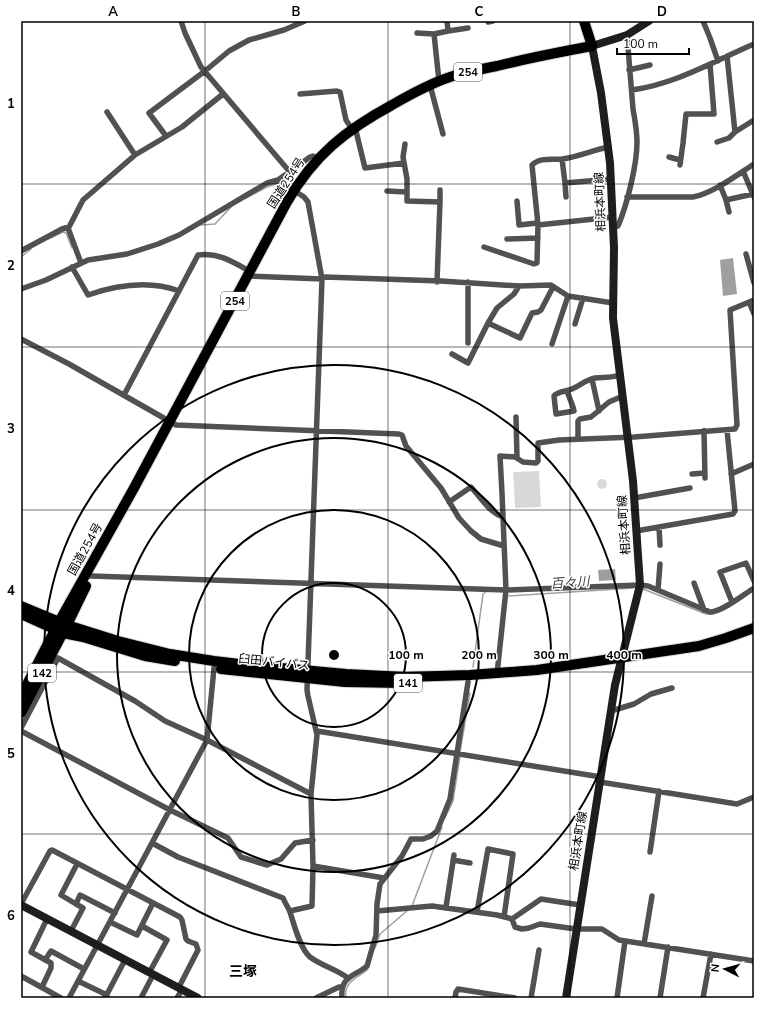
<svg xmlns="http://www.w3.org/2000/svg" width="775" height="1019" viewBox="0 0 775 1019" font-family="'Nunito Sans','Noto Sans JP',sans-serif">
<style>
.green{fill:#d8d8d8}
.water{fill:#9f9f9f}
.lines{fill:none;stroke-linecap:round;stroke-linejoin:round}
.stream{stroke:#9f9f9f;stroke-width:1.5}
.highway-casing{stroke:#dbdbdb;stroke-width:12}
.street{stroke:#515151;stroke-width:5.5}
.secondary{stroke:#1e1e1e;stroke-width:8}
.highway{stroke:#000;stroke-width:10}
.grid{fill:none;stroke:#000;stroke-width:1;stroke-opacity:0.55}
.ring{fill:none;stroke:#000;stroke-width:2}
.labels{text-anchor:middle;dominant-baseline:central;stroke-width:3;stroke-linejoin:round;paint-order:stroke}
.shield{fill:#fff;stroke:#4c4c4c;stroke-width:1}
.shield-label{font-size:11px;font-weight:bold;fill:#000}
.street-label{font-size:12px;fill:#000;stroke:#fff}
.water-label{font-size:13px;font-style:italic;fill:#404040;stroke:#fff}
.quarter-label{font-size:14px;font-weight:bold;fill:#000;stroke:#fff}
.centre{fill:#000;stroke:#fff;stroke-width:2}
.ring-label{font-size:12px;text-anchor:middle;font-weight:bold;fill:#000;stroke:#fff;stroke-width:3;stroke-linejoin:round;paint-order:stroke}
.neatline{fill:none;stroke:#000;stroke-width:1.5}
.grid-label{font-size:13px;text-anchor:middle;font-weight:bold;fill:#000}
</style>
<rect width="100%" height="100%" fill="#fff"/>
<path class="green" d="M 539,471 L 541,507 L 516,508 L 515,507 L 513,472 Z
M597 484a5 5 0 1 1 10 0a5 5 0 1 1-10 0Z"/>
<path class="water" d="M 733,258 L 737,294 L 723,296 L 720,260 Z
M 615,569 L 616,580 L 599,581 L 598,570 Z"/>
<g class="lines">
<path class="stream" d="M 292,174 L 300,168
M 246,198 L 267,187 L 279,183
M 201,225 L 215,224 L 231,207
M 48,239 L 63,232 L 66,233 L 72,248
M 21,257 L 31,249
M 643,589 L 706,614 L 714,614
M 509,596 L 633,588
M 473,667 L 483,594 L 487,591
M 460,752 L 470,693
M 445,818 L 453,801 L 460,756
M 412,906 L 442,827
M 375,948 L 380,934 L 408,910
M 346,998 C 343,981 359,978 368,969"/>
<g class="highway-casing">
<path id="highway" d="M 21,606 L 67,625 L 118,641 L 170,654 L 214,661 L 248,665 L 346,674 L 405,677 L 470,675 L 537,670 L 699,646 L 726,638 L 754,628
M 21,614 L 63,633 L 83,637 L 145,656 L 175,661
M 221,669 L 345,682 L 402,683
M 21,696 L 59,622 L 134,488 L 287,202 C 314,155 346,130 392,105 C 411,94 429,84 450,77 C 465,72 481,69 497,66 C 528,58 560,52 592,46 L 584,21
M 21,713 L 67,625 L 86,586"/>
</g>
<path class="street" d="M 181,21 L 185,33 L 201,67 L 289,171
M 703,21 L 710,38 L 718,61
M 488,22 L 493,21
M 448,31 L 468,28
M 417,33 L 434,34
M 727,56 L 735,132 L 754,120
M 629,70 L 650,65
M 439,81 L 434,34 L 448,31 L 447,21
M 430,85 L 443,134
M 632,90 C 676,84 714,61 754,44
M 300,94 L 337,91 L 340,92 L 346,120 L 352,129
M 107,112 L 135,155
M 355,127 L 365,168 L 404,163
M 166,136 L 149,113 L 205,71 L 229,51 L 249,40 L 284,30 L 305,21
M 717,142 L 729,138 L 735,132
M 405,144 L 403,157 L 407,179 L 407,192
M 669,157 L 680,160
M 562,159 L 565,183 L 611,179
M 680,165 L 683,143 L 686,114 L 714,114 L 710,64
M 743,171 L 754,197
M 278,180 L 304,197 L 308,202 L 322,279 L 307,690 L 308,696 L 317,735 L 311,794 L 313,866 L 312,906 L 290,911
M 565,183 L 566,197
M 720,185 L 726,200 L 729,212
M 387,191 L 407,192 L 407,201 L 440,202 L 437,282
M 627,197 L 693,197 C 713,193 737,175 754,164
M 726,200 L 753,194
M 517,201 L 519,225 L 537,223
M 440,202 L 440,190
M 538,225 L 532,165 C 540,157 552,160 562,159 C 578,157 593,150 609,147
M 68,228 L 81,263
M 613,228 L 618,226 C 627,205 637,165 637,142 C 637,131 635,120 633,109 C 631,84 629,60 627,35
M 507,239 L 538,238
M 484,247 L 534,264 L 537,263 L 538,225 L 613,217
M 21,251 L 62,229 L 69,227 L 83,200 L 120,168 L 135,155 L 182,127 L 223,94
M 746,254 L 754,283
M 72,267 L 88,295 C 117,285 149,280 179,291
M 248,276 L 322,279 L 325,277 L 441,281 L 519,286 L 551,285 L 568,296 L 613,303
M 519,286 L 514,294 L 497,308 L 488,323 L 520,338 L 532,313 L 538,312 L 541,310 L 553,287
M 21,289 L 46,280 L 88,260 L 127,254 L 158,244 L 179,235 L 267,183 L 278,180 L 310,157 L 313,156 L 317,159
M 749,302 L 754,314
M 575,324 L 583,298
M 21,339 L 69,364 L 176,425 L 399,434 L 402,435 L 406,446 L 441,488 L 459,518 L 471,531 L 481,539 L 504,546
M 468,343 L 468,282
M 552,344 L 568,296
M 452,354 L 468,363 L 488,323
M 592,379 L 599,411
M 567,391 L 573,407 L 574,411 L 556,414 L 554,396 C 559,390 568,392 574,388 C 580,385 588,379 595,378 C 603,377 612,378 620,375
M 124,395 L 198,255 C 218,252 233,262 251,272
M 516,417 L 517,458
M 704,431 L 705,478
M 578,439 L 578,421 L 580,419 L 591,417 L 609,402 L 623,396
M 692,474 L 705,473
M 731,474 L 754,464
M 634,498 L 690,488
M 449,502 L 471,487 C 481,498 489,512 503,517
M 659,527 L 660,545
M 636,531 L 733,514 L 735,511 L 727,430
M 91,576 L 506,590 L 640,585 L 648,586 L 710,612 C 722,612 743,595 754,588
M 694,583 L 704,610
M 658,590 L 660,564
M 732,602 L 720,572 L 746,563 L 754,581
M 497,674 L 506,590 L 502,493 L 500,456 L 515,457 L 523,462 L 536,463 L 538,461 L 538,443 L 559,440 L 634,437 L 735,429 L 737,425 L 730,310 L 754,300
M 611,711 L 634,704 L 651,694 L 672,688
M 21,728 L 58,658 L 135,701 L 165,721 L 207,740 L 311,794
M 21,731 L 170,810 L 228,838 L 241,857 L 267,865 L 281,859 L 295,843 L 313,840
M 317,731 L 601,777
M 600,782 L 737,804 L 754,797
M 152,843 L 178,857 L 283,898 C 285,903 288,907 290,912 C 294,924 300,949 310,957 C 322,966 336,969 348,978
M 650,852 L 659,791
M 453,860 L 470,863
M 77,864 L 61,895 L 76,904 L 80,895 L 115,913
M 313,866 L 384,878
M 21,904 L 50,851 L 52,850 L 180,917 L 182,920 L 186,939 L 188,941 L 196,944 L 198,950 L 180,985 L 180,993 L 177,998
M 446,907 L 454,855
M 377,911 L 432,906 L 497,915 L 512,919 L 515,927 L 522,929 L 529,928 L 540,924 L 576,929 L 602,929 L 619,940 L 754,961
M 477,912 L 488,849 L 513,854 L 504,917
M 512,919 L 541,899 L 580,905
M 110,922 L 137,935 L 153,903
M 142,926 L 167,940 L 149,973
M 71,931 L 83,908 L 76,904
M 644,944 L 652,896
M 45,960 L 51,951 L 84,969
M 21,976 L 61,998
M 78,981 L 107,995
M 42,987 L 51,968 L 51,963 L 31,952 L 47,919
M 69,998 L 207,740 L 214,668
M 105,998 L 125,960
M 141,998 L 153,975
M 316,998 L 339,987 L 342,987
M 342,998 C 340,976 354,977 367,966 L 376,935 L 377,904 L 380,884 L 402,856 L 411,839 L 423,839 L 431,836 L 437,831 L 450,799 L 468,682
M 455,998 L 456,992 L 458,989 L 515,998
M 531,998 L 539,950
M 617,998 L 625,941
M 660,998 L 668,947
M 703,998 L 711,954"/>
<path class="secondary" d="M 21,905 L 198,998
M 566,998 L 615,685 L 640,585 L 633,481 L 613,318 L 614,248 L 610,163 L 601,93 L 592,46 L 627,35 L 649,21"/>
<use href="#highway" class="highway"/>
</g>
<path class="grid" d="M 205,21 L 205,998M 388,21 L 388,998M 570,21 L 570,998M 21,184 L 754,184M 21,347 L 754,347M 21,510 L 754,510M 21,672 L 754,672M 21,834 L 754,834"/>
<g class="ring">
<circle cx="334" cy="655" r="72"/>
<circle cx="334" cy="655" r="145"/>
<circle cx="334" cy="655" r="217"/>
<circle cx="334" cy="655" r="290"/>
</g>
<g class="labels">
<g class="shield">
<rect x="454" y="63" width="28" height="18" rx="3"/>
<rect x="221" y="292" width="28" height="18" rx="3"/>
<rect x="28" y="664" width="28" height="18" rx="3"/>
<rect x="394" y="674" width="28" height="18" rx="3"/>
</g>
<g class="shield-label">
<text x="468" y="72">254</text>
<text x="235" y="301">254</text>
<text x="42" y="673">142</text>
<text x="408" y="683">141</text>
</g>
<g class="street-label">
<text transform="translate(286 183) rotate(-57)">国道254号</text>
<text transform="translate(600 202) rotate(-92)">相浜本町線</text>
<text transform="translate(624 525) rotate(-94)">相浜本町線</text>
<text transform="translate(85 549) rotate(-61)">国道254号</text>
<text transform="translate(274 662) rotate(6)">臼田バイパス</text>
<text transform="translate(578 841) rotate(-81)">相浜本町線</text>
</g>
<g class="water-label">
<text transform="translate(570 583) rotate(-4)">百々川</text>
</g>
<g class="quarter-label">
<text x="243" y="971">三塚</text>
</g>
</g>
<circle cx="334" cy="655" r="6" class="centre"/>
<g class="ring-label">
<text x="406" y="659">100 m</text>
<text x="479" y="659">200 m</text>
<text x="551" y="659">300 m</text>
<text x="624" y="659">400 m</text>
</g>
<rect width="775" height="1019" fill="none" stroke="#ffffff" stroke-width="44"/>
<g transform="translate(725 969) rotate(276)" stroke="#ffffff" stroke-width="3" paint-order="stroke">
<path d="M0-3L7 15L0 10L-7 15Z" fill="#000000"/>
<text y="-6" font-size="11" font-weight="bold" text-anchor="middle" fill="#000000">N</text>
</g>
<path d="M617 48v6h72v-6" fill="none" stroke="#000000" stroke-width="2"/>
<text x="623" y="48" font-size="12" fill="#000000" stroke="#ffffff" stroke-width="3" paint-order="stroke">100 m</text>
<rect x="22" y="22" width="731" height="975" class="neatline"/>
<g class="grid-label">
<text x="113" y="16">A</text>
<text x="296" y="16">B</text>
<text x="479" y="16">C</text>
<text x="662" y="16">D</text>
<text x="11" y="108">1</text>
<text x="11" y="270">2</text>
<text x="11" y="433">3</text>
<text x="11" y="595">4</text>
<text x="11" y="758">5</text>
<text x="11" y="920">6</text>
</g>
</svg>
